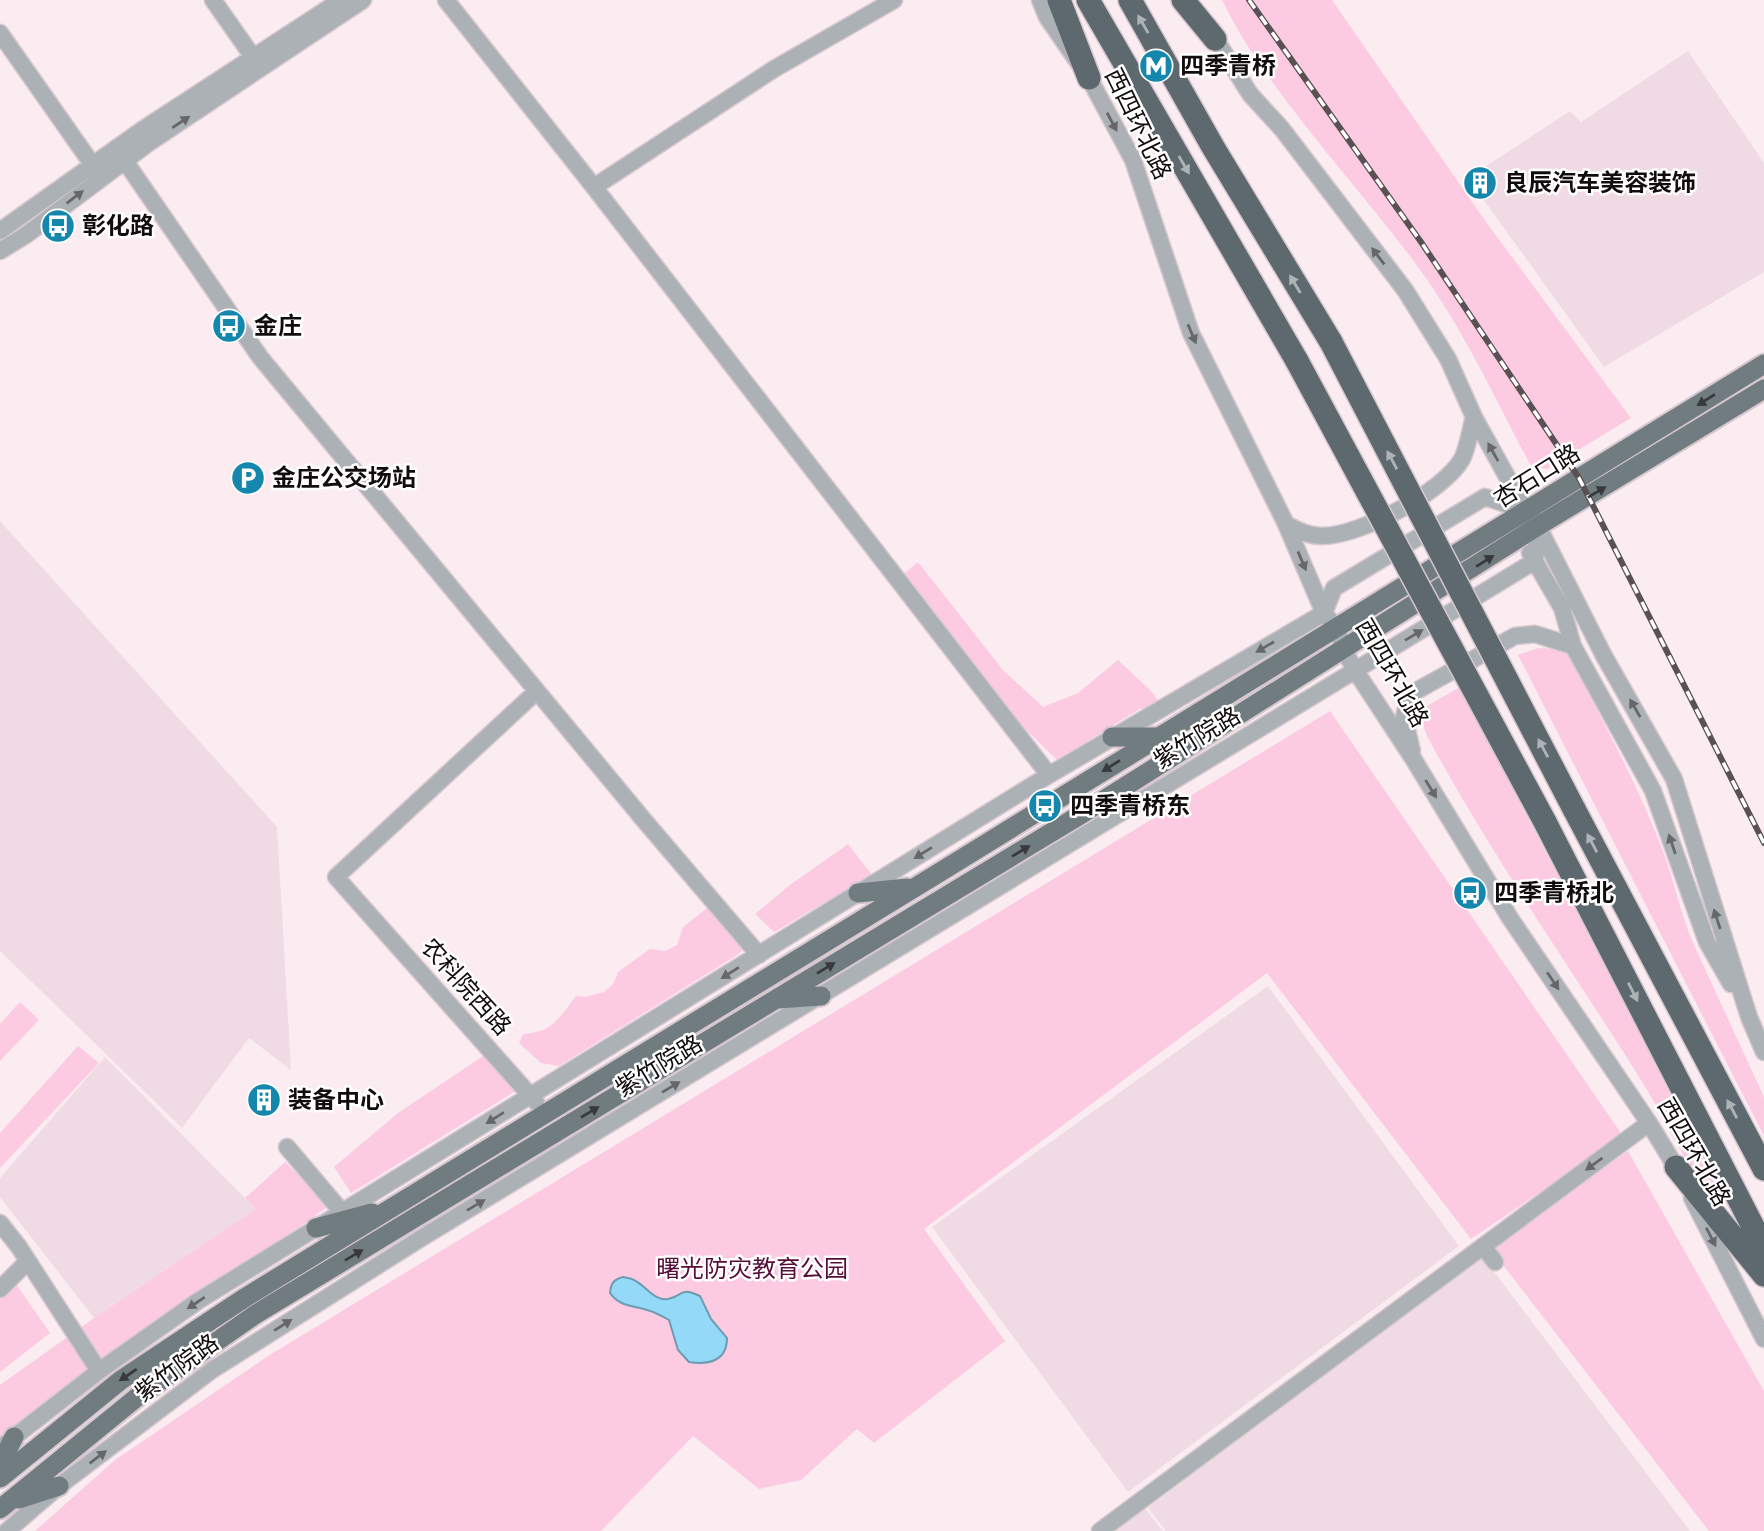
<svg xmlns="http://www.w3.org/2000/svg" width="1764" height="1531" viewBox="0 0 1764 1531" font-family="'DejaVu Sans','Noto Sans SC',sans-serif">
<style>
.built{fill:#f0dbe4}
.green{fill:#fccbe1}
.water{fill:#94d9f7;stroke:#6d9cb1;stroke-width:2}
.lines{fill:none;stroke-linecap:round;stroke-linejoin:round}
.minor-casing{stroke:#d6c8ce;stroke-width:19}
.major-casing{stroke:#d6c8ce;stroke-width:23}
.highway-casing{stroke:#d6c8ce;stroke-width:26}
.minor{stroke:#abb1b4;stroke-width:16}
.major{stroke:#717c81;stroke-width:19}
.highway{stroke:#5d696f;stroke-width:23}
.rail-casing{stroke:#595154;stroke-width:6}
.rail{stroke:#fefefe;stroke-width:3.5;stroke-dasharray:10;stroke-linecap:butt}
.highway-bridge-casing{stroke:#d6c8ce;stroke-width:26;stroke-linecap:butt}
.highway-bridge{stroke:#5d696f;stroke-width:23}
.oneway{fill:#aeb4b6}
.oneway2{fill:#666769}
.oneway3{fill:#37393c}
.labels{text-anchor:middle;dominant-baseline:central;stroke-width:5;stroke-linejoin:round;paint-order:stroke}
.poi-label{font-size:24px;font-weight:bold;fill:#110c0e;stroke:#fefefe;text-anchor:start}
.street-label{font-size:24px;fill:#110c0e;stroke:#fefefe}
.park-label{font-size:24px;fill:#560e38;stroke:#fefefe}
</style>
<rect width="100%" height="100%" fill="#fbecf2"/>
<path class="built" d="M 1688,51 L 1764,163 L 1764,272 L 1604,367 L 1468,178 L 1570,111 L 1581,122 Z
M 0,521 L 277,827 L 291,1070 L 249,1038 L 182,1128 L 0,951 Z
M 1268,986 L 1459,1246 L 1128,1492 L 932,1227 Z
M 105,1057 L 256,1209 L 94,1318 L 0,1197 L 0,1178 Z
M 1480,1253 L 1690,1531 L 1166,1531 L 1148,1508 Z
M 1143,1506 L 1163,1531 L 1110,1531 Z"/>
<path class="green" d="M 1222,0 L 1332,0 L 1486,222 L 1631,418 L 1547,469 L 1531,466 C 1495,399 1463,328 1418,267 C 1364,194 1301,127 1251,51 C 1240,35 1231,17 1222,0 Z
M 918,562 L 1003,670 L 1043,707 L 1078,693 L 1118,660 L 1153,693 L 1160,705 L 1147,713 L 1141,708 L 1057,760 L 997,701 L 903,574 Z
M 1538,648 L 1563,649 L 1575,666 C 1606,728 1640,789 1664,854 C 1675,884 1681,916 1694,945 L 1764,1097 L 1764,1136 L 1518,655 Z
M 1460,687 L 1626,1007 L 1723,1198 L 1712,1201 C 1683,1160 1663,1114 1636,1072 C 1566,961 1490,853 1427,736 L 1421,720 L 1427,706 Z
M 1330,711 L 1623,1136 L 1471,1239 L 1267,973 L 924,1229 L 1005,1341 L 874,1443 L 857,1429 L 801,1480 L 759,1489 L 693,1436 L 601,1531 L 35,1531 L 115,1460 L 268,1356 Z
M 848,844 L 872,875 L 774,932 L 755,914 L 790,885 Z
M 712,904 L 748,945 L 737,955 L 559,1066 L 541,1063 L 519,1043 L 523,1034 C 553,1032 559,1018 576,996 L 585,997 L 604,992 L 613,984 L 618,972 L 650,949 L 665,951 L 677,945 L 683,927 Z
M 20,1002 L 39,1020 L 0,1061 L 0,1024 Z
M 78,1046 L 99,1063 L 0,1168 L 0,1133 Z
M 489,1052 L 522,1087 L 351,1193 L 334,1167 L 398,1113 Z
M 1628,1151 L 1764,1391 L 1764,1531 L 1709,1531 L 1489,1247 Z
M 285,1162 L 330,1205 L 99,1371 L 0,1446 L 0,1385 L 94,1318 L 256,1209 L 245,1198 Z
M 16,1284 L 50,1333 L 0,1372 L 0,1299 Z"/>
<path class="water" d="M 623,1277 C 627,1278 631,1278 634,1280 C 646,1286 654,1301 668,1299 C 684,1296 679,1286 700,1296 L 711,1319 L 727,1338 C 727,1361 709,1365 689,1362 L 678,1350 L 669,1320 C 662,1316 655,1312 647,1310 C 632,1305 620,1307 610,1293 C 611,1283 613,1280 623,1277 Z"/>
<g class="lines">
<g class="minor-casing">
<path id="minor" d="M 213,0 L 260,67
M 446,0 L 594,187 L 1049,775
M 1040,0 L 1047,17 L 1089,78 L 1133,160 L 1191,333 L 1286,524 L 1324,613 L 1337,629 L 1344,650 L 1355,670 L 1414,760 L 1510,918 L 1649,1123 L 1680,1174
M 1211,32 L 1250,94 L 1282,129 L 1405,290 L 1448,359 L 1474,417 L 1526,511 L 1538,526 L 1604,656 L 1674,779 L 1749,1017 L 1764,1052
M 0,33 L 92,164
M 116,148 L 260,357 L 643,819 L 759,955
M 594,187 L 774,69 L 894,0
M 0,231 L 142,130 L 341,0
M 0,251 L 26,235 L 150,142 L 363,0
M 1286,524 C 1296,530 1310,536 1322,536 C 1360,536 1443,492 1462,459 C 1468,447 1470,430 1474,417
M 1530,553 L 1562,608 L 1573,646 L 1653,791 L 1707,942 L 1731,984
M 1412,751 L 1404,717 L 1409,695 L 1515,636 L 1535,634 L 1573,646
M 536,1102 L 336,877 L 537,691
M 287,1147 L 342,1212
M 1692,1198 L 1764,1339
M 0,1223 L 19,1247 L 99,1371
M 1483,1246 L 1495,1262
M 0,1289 L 28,1261
M 4,1445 L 99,1371 L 198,1301 L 1049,775 L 1324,613 L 1334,588 L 1485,497 L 1526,511
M 7,1531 L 59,1486 L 212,1370 L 423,1237 L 1535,561 L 1538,526
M 1100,1531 L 1649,1123"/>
</g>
<g class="major-casing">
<path id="major" d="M 1112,737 L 1156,737
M 858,893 L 907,888
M 778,999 L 821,996
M 316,1228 L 372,1213
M 0,1465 L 14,1437
M 0,1478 L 121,1380 L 246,1297 C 753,988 1259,676 1764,364
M 19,1499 L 59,1486
M 0,1509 L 136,1398 L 256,1314 L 1080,815 L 1538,526 L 1764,389"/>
</g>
<g class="highway-casing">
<path id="highway" d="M 1059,0 L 1089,78
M 1088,0 L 1297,361
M 1130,0 L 1213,147 L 1331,342
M 1183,0 L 1215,39
M 1574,809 L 1764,1169
M 1545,822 L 1764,1248
M 1676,1167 L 1764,1275"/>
</g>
<use href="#minor" class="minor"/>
<use href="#major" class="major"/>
<use href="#highway" class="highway"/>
<g class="rail-casing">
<path id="rail" d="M 1249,0 L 1421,242 L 1579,478 L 1764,843"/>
</g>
<use href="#rail" class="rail"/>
<g class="highway-bridge-casing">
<path id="highway-bridge" d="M 1331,342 L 1574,809
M 1297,361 L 1545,822"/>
</g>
<use href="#highway-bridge" class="highway-bridge"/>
</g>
<defs><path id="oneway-solid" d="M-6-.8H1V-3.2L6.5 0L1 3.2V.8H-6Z" transform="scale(1.75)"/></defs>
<g class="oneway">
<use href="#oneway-solid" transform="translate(1143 24) rotate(-120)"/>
<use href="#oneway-solid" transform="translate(1184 165) rotate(60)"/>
<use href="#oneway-solid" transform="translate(1295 284) rotate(-121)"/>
<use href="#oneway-solid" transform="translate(1392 460) rotate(-118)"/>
<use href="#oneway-solid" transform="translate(1543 748) rotate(-118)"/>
<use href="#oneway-solid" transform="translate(1592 843) rotate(-118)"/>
<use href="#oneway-solid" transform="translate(1633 992) rotate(63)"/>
<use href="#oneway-solid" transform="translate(1732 1109) rotate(-118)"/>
</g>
<g class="oneway2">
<use href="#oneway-solid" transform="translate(181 122) rotate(-34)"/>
<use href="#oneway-solid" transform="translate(1112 122) rotate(62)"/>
<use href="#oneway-solid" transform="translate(75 197) rotate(-37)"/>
<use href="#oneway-solid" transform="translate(1378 256) rotate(-127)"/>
<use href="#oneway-solid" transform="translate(1192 334) rotate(67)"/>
<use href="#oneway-solid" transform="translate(1493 452) rotate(-119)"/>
<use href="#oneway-solid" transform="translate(1302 561) rotate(67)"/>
<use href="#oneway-solid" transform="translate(1414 635) rotate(-31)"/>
<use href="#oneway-solid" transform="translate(1265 647) rotate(150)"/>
<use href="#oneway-solid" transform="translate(1635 708) rotate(-120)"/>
<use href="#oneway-solid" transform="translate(1431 789) rotate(58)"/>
<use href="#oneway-solid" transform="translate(1672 844) rotate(-109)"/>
<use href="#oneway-solid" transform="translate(923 853) rotate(148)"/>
<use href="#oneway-solid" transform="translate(1717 919) rotate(-108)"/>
<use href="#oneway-solid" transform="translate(730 973) rotate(148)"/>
<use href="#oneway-solid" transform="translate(1553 981) rotate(56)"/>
<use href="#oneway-solid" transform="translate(671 1087) rotate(-31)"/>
<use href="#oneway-solid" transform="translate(495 1118) rotate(148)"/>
<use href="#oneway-solid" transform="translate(1594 1164) rotate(144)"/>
<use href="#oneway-solid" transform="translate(476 1205) rotate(-31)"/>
<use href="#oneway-solid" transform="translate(1711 1237) rotate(63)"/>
<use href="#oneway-solid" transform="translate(196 1303) rotate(146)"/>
<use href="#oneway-solid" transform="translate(283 1325) rotate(-32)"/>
<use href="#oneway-solid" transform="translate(98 1457) rotate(-37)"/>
</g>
<g class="oneway3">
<use href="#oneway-solid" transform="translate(1706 400) rotate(148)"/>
<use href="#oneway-solid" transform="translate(1597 492) rotate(-31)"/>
<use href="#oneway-solid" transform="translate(1485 561) rotate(-32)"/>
<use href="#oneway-solid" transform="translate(1111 766) rotate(148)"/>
<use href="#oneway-solid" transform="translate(1021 851) rotate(-31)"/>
<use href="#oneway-solid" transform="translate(826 968) rotate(-31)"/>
<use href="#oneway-solid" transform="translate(590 1112) rotate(-31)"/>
<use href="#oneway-solid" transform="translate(354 1255) rotate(-31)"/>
<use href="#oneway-solid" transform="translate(128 1375) rotate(146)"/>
</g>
<defs>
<g id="metro-disc" transform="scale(1.75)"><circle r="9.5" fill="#1586ac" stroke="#fefefe"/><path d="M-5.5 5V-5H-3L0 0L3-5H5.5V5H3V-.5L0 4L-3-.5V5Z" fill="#fff"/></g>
<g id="building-disc" transform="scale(1.75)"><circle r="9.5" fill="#1586ac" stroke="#fefefe"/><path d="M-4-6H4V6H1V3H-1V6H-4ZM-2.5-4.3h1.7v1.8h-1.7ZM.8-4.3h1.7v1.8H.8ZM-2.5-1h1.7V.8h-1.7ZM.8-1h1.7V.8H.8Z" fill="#fff"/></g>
<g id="bus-disc" transform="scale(1.75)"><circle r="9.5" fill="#1586ac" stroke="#fefefe"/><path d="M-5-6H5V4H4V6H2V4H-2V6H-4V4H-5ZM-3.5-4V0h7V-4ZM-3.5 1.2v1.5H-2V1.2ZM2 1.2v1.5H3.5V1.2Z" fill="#fff"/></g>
<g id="parking-disc" transform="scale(1.75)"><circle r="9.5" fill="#1586ac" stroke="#fefefe"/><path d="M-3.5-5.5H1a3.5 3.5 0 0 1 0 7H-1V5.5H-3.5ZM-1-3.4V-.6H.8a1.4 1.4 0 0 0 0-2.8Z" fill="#fff"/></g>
</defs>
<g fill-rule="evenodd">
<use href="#metro-disc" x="1156" y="66"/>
<use href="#building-disc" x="1480" y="183"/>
<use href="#bus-disc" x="58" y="226"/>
<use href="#bus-disc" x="229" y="326"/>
<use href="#parking-disc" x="248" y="478"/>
<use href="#bus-disc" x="1045" y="806"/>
<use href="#bus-disc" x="1470" y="893"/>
<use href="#building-disc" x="264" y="1100"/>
</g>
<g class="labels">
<g class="poi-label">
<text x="1180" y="66">四季青桥</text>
<text x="1504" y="183">良辰汽车美容装饰</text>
<text x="82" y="226">彰化路</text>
<text x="254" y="326">金庄</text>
<text x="272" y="478">金庄公交场站</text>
<text x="1070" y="806">四季青桥东</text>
<text x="1494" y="893">四季青桥北</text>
<text x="288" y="1100">装备中心</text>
</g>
<g class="street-label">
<text transform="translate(1138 124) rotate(64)">西四环北路</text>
<text transform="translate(1537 476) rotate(-32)">杏石口路</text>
<text transform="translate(1392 673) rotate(60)">西四环北路</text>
<text transform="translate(1197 738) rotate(-31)">紫竹院路</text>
<text transform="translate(466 987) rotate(48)">农科院西路</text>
<text transform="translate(659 1066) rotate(-31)">紫竹院路</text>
<text transform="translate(1694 1152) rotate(60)">西四环北路</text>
<text transform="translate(177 1368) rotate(-36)">紫竹院路</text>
</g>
<g class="park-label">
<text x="752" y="1269">曙光防灾教育公园</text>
</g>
</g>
</svg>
